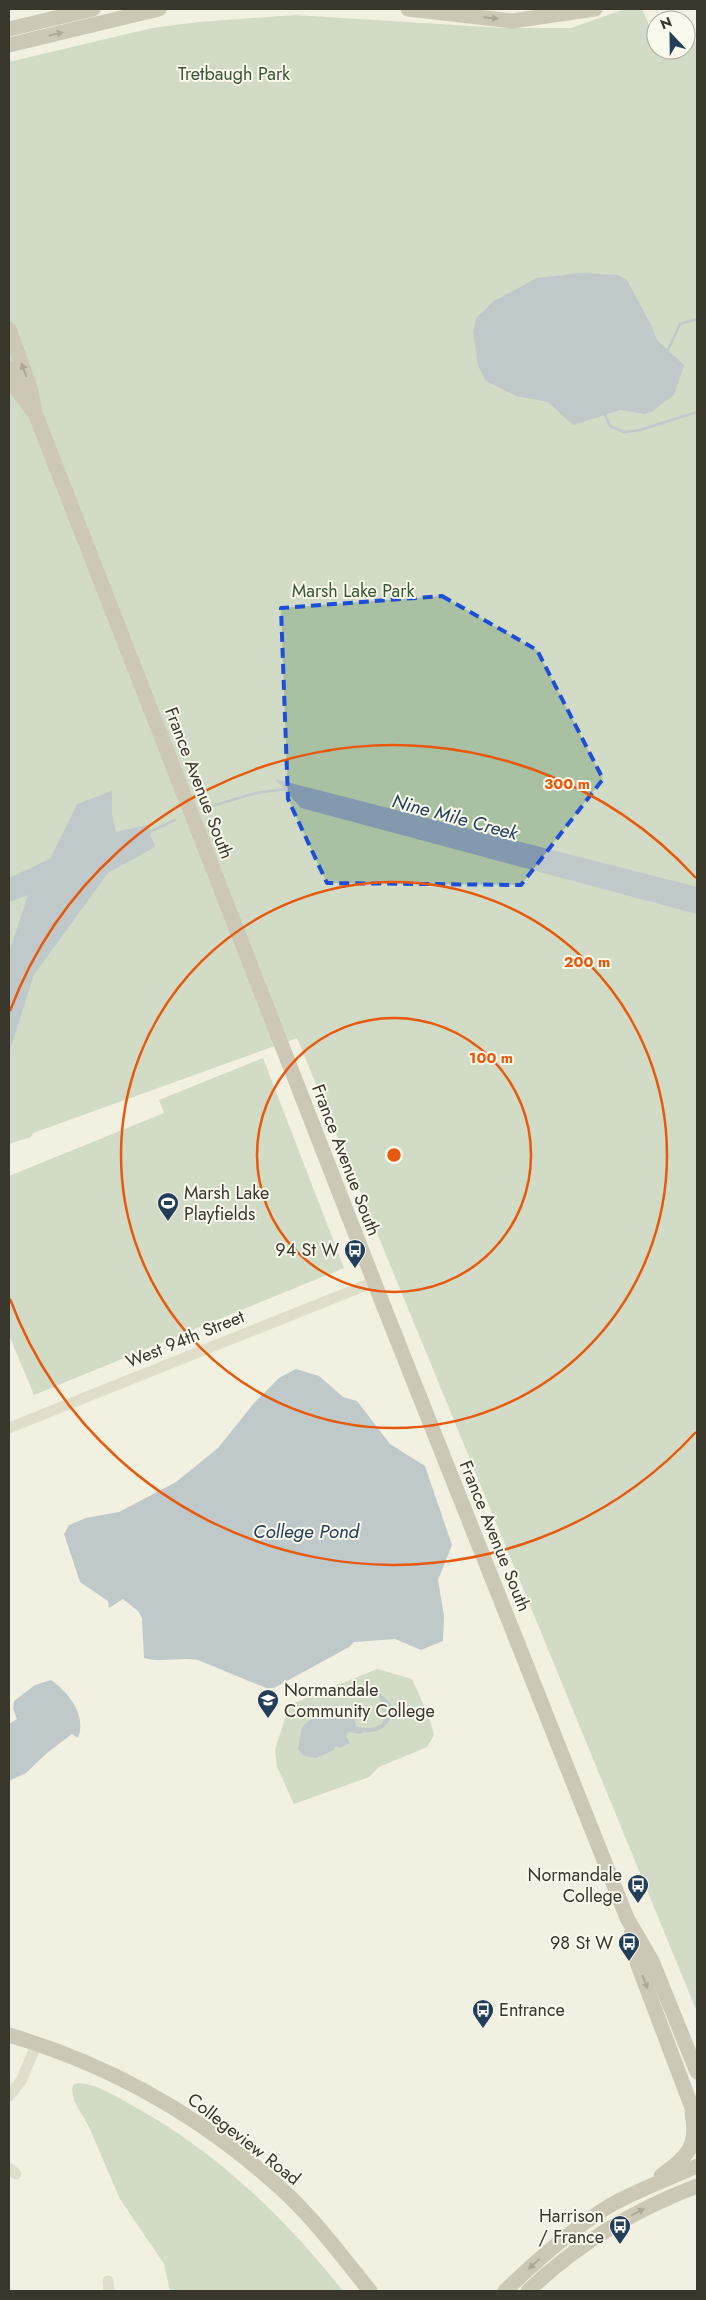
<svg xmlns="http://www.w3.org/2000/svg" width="706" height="2300" viewBox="0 0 706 2300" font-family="Jost,sans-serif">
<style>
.green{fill:#a9c1a2}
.water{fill:#8299ae}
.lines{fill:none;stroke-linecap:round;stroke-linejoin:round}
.stream{stroke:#8299ae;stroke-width:2.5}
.street{stroke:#cac7ad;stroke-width:11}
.secondary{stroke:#9e977f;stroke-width:15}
.oneway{fill:#575345}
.marked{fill:none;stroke:#1d4ed8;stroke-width:4;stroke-dasharray:10 6;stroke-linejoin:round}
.ring{fill:none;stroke:#e8590c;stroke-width:2.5}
.labels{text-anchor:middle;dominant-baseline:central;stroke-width:4;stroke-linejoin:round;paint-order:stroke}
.park-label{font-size:18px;fill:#385631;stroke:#faf9ee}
.street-label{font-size:18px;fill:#39362c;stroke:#faf9ee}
.poi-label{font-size:18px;fill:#39362c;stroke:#faf9ee;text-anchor:end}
.water-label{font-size:19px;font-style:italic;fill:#233e58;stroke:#faf9ee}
.centre{fill:#e8590c;stroke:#faf9ee;stroke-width:2.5}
.ring-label{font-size:15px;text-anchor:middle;font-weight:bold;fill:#e8590c;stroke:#faf9ee;stroke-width:4;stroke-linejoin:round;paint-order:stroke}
</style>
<rect width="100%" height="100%" fill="#f2f1e1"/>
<path class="green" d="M 625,9 L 642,9 L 656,41 L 656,50 L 660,50 L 662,55 L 675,50 L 686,50 L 686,46 L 697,41 L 697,2012 L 297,1038 L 33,1133 L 31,1137 L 9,1144 L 9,62 L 152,28 L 199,22 L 295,15 L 503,28 L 571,28 Z
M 263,1058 L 344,1268 L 34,1395 L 9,1335 L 9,1176 L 164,1113 L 159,1100 Z
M 377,1669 L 412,1679 L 429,1717 L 434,1735 L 427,1747 L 379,1767 L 369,1777 L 294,1804 L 277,1767 L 275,1750 L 289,1705 Z
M 80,2083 C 101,2086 117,2097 135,2107 C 217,2152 285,2218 343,2291 L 170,2291 L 164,2264 L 120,2199 L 89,2127 L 74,2101 L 72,2089 L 74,2084 Z"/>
<path class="water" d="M 580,273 L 618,275 L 627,280 L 652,327 L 657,340 L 684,365 L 674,395 L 653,411 L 645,414 L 620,410 L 573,425 L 548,402 L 516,396 L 486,381 L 478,366 L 473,331 L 476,318 L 494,301 L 537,278 Z
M 275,779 L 697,887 L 697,914 L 301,808 Z
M 112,791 L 112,815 L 116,832 L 147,825 L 155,847 L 108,873 L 34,975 L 9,1053 L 9,952 L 28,895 L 9,902 L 9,878 L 50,859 L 77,804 Z
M 296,1369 L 319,1376 L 343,1397 L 357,1401 L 390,1444 L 425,1466 L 452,1545 L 438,1580 L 444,1616 L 443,1641 L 421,1650 L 395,1639 L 354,1642 L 349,1647 L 274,1688 L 266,1688 L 198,1660 C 180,1657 162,1663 144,1658 L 142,1618 L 138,1611 L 123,1599 L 109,1608 L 108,1601 L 80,1582 L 64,1534 L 69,1525 L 86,1518 L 119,1512 L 176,1482 L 218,1448 L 254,1403 L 279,1378 Z
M 51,1680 C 69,1693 87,1715 78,1738 L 72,1734 L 47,1753 L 26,1773 L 9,1781 L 9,1724 L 17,1719 L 13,1709 L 14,1701 L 35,1685 Z
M 378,1692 L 390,1703 L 394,1711 C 390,1723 384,1730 371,1732 C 366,1733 364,1731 360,1734 L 348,1732 L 346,1736 L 350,1743 L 341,1748 L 335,1746 L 334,1750 L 316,1758 L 304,1756 L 298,1749 L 302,1727 C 316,1713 353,1694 356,1726 C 366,1730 373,1728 382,1724 L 385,1716 Z"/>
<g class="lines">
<path class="stream" d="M 668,350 L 680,324 L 697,319
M 605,415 L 610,426 L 624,432 L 640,430 L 697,412
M 205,808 L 256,793 L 286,789
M 147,833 L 175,820"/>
<path class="street" d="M 9,1428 L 374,1282
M 9,2096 L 21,2081 L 37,2043
M 9,2168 L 16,2174
M 108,2281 L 109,2291"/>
<path class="secondary" d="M 408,9 L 512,21 L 595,9
M 9,29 L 93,9
M 9,45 L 159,9
M 9,329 L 30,387 L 35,413 L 382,1302 L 627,1918 L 652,1961 L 697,2072
M 9,368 L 18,391 L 32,410
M 631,1934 L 638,1965 L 697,2121
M 9,2035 C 114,2066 209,2121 289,2196 C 319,2225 344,2259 370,2291
M 661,2176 C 687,2156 699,2147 692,2113
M 505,2291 C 537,2260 571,2230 609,2206 C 637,2190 668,2179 697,2166
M 528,2291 C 577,2244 634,2210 697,2186"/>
</g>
<defs><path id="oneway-solid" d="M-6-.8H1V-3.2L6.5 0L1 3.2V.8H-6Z" transform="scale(1.25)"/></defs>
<g class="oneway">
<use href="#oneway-solid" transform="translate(491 18) rotate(6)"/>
<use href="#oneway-solid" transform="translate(56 34) rotate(-13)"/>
<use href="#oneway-solid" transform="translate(24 370) rotate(-110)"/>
<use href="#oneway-solid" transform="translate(645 1982) rotate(69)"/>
<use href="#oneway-solid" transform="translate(638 2212) rotate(-26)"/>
<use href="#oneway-solid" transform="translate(534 2264) rotate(137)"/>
</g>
<path d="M0 0H706V2300H0ZM 442,596 L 537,650 L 603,779 L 521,885 L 327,883 L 288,799 L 281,608 Z" fill="#f2f1e1" fill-opacity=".55" fill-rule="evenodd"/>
<path class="marked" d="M 442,596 L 537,650 L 603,779 L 521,885 L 327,883 L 288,799 L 281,608 Z"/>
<g class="ring">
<circle cx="394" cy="1155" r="137"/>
<circle cx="394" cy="1155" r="273"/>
<path d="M696 1432A410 410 0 0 1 10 1299M10 1011A410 410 0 0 1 696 878"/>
</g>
<defs>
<g id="stadium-pin" transform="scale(1.125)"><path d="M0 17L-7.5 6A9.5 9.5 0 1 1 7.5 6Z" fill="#233e58" stroke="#faf9ee"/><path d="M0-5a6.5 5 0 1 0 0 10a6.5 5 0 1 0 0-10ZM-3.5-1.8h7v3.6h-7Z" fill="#fff"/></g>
<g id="bus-pin" transform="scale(1.125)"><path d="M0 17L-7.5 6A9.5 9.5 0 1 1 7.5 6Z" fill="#233e58" stroke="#faf9ee"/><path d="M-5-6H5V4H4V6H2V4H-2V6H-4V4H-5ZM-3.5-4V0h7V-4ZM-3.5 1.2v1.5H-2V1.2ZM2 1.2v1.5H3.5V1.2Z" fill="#fff"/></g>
<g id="university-pin" transform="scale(1.125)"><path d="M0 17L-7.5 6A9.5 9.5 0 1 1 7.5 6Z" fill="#233e58" stroke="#faf9ee"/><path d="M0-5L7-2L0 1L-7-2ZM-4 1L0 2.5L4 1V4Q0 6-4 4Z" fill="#fff"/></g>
</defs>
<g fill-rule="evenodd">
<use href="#stadium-pin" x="168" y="1203"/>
<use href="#bus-pin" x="355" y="1250"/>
<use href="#university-pin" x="268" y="1700"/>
<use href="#bus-pin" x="638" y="1885"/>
<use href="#bus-pin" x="629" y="1943"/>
<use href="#bus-pin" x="483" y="2010"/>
<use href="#bus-pin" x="620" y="2226"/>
</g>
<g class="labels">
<g class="park-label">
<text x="234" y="74">Tretbaugh Park</text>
<text x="353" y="591">Marsh Lake Park</text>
</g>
<g class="street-label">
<text transform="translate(199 783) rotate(69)">France Avenue South</text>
<text transform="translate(346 1160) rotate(69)">France Avenue South</text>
<text transform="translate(185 1339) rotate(-22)">West 94th Street</text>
<text transform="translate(495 1536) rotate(68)">France Avenue South</text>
<text transform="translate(244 2139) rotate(38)">Collegeview Road</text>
</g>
<g class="poi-label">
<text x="184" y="1193" text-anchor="start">Marsh Lake<tspan x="184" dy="21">Playfields</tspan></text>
<text x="339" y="1250">94 St W</text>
<text x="284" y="1690" text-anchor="start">Normandale<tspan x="284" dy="21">Community College</tspan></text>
<text x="622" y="1875">Normandale<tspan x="622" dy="21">College</tspan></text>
<text x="613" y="1943">98 St W</text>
<text x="499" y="2010" text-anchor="start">Entrance</text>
<text x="604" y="2216">Harrison<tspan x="604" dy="21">/ France</tspan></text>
</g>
<g class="water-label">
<text transform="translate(455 817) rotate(15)">Nine Mile Creek</text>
<text x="306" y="1531">College Pond</text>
</g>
</g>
<circle cx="394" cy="1155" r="8" class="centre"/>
<g class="ring-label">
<text x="567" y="789">300 m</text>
<text x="587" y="967">200 m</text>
<text x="491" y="1063">100 m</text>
</g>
<rect width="706" height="2300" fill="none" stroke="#39362c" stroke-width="20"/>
<g transform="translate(671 35) rotate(338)"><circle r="24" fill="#faf9ee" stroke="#adaba0"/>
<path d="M0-4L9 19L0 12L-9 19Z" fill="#233e58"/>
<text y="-8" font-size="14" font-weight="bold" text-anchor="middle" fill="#39362c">N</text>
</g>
</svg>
